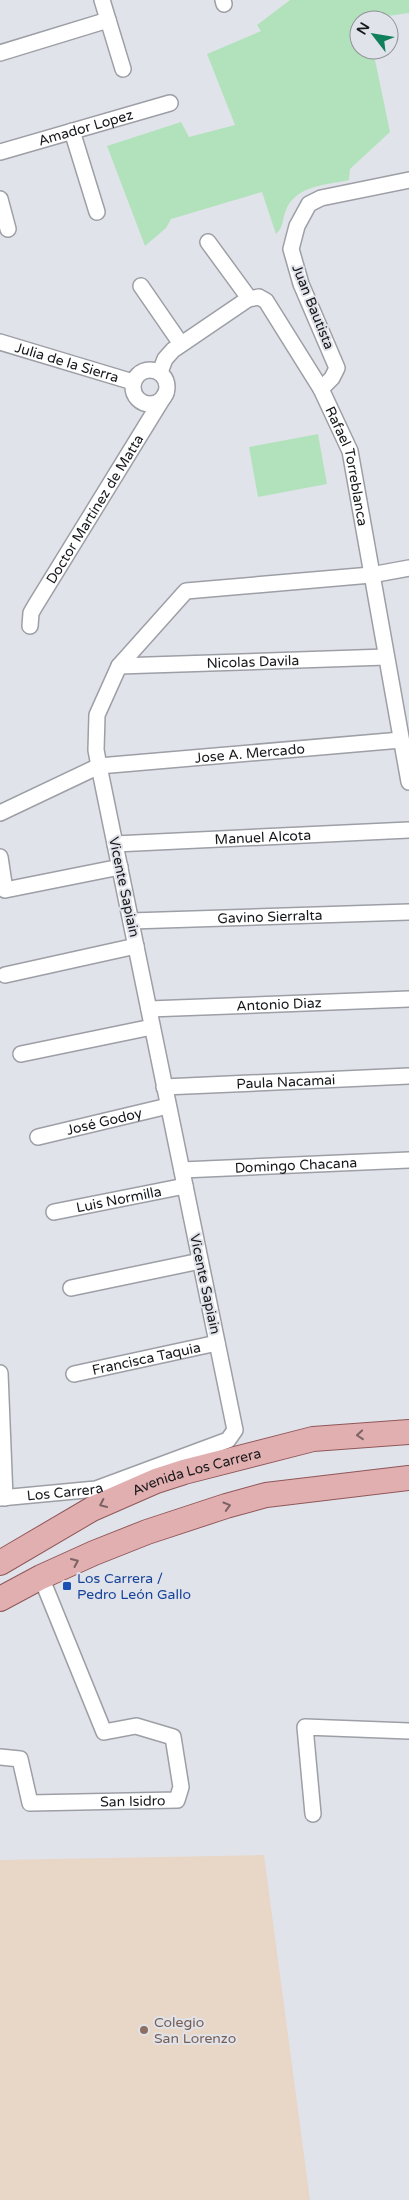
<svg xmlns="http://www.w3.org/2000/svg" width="409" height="2200" viewBox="0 0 409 2200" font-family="'Varela Round',sans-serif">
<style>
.education{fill:#e8d6c6}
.green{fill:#b2e2bb}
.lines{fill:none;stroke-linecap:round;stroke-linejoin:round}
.street-casing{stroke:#9d9fa6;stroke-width:18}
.primary-casing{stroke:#8f5759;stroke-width:26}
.street{stroke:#fff;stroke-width:15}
.primary{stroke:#e2afb0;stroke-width:24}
.oneway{stroke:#7c6466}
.transit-dot{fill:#1a4fb4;stroke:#e1e3ea;stroke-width:2}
.education-dot{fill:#8d6e63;stroke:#e1e3ea;stroke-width:2}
.labels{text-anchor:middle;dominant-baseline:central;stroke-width:4;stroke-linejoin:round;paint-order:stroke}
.street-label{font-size:14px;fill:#17181b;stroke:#e1e3ea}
.transit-label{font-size:14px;fill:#164399;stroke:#e1e3ea;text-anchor:start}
.education-label{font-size:14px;fill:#785e54;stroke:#e1e3ea;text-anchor:start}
</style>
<rect width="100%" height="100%" fill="#e1e3ea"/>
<path class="education" d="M 264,1855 L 310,2200 L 0,2200 L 0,1860 Z"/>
<path class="green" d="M 290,0 L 409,0 L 409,13 L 359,20 L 359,50 L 373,50 L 390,132 L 350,169 L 349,180 C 327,185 296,185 286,210 C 282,219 284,227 276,234 L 262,192 L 171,219 L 166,228 L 145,246 L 107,146 L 181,122 L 189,137 L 235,125 L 207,54 L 261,31 L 257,25 Z
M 318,434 L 327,484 L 258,497 L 249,447 Z"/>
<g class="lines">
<g class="street-casing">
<g id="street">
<path d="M 102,0 L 123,69"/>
<path d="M 223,0 L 224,4"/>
<path d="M 0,53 L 108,20"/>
<path d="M 72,131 L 97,212"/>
<path id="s1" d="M 0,152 L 170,103"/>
<path d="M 0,199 L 8,229"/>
<path d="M 208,242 L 246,294 L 248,299"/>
<path d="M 141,286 L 181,344"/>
<path id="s2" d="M 0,342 L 133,382"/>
<circle cx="150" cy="387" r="17"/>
<path id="s3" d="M 160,372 L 165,359 L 173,350 L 248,299 L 259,297 L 266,301 L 321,389 L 350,451 L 409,782"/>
<path d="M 321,389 L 332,378 L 337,368 L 301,284 L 291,249 L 297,226 L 309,204 L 321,198 L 409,180"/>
<path id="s4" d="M 30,626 L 31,613 L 35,606 L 166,393"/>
<path id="s5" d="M 119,666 L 386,657"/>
<path id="s6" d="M 0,813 L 99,766 L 401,740"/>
<path id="s7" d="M 115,844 L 409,830"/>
<path d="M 0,857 L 5,890 L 120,867"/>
<path id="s8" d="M 131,921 L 409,912"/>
<path d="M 5,975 L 136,946"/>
<path id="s9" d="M 149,1009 L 409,999"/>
<path d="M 21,1054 L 152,1027"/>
<path id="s10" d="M 164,1087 L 409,1076"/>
<path id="s11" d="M 38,1137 L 168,1106"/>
<path id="s12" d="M 182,1170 L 409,1160"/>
<path id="s13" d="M 54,1212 L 185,1186"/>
<path d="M 71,1288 L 200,1261"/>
<path d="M 0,1373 L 5,1498"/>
<path id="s14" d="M 74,1374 L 217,1343"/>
<path id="s15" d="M 0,1498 L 96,1489 L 228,1440 L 235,1430 L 99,766 L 96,750 L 97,715 L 119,666 L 186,591 L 371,575 L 409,568"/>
<path id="s16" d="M 0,1757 L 20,1759 L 30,1803 L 177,1800 L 181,1787 L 173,1737 L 136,1726 L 104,1732 L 41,1577"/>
<path d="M 313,1814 L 305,1727 L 409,1731"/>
</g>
</g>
<g class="primary-casing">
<g id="primary">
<path id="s17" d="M 0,1563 L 92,1509 L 156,1481 L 184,1472 L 313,1439 L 409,1432"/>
<path d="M 0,1599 L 41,1577 L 94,1553 L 147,1532 L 226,1506 L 266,1495 L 409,1478"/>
</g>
</g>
<use href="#street" class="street"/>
<use href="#primary" class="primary"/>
</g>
<defs><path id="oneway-chevron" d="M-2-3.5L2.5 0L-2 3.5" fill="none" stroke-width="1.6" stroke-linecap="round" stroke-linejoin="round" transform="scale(1.25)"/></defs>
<g class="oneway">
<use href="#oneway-chevron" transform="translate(360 1435) rotate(175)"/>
<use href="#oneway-chevron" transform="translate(103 1504) rotate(155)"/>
<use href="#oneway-chevron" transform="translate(227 1506) rotate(-16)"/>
<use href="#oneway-chevron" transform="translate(75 1562) rotate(-24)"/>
</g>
<rect class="transit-dot" x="62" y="1581" width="10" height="10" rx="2.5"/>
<circle class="education-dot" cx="144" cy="2030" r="5"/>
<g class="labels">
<g class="street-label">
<text stroke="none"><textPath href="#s1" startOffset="89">Amador Lopez</textPath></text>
<text transform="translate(313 307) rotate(68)">Juan Bautista</text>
<text stroke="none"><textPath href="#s2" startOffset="70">Julia de la Sierra</textPath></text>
<text stroke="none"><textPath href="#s3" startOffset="322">Rafael Torreblanca</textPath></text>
<text stroke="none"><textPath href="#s4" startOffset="135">Doctor Martínez de Matta</textPath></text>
<text stroke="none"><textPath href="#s5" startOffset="134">Nicolas Davila</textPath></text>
<text stroke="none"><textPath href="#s6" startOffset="261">Jose A. Mercado</textPath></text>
<text stroke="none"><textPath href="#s7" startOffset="148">Manuel Alcota</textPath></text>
<text transform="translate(124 887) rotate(78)">Vicente Sapiain</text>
<text stroke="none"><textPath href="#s8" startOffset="139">Gavino Sierralta</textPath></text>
<text stroke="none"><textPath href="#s9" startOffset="130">Antonio Diaz</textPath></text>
<text stroke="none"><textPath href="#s10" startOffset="122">Paula Nacamai</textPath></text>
<text stroke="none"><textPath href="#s11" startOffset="68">José Godoy</textPath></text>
<text stroke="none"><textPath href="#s12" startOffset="114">Domingo Chacana</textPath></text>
<text stroke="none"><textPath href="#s13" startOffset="66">Luis Normilla</textPath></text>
<text transform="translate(205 1284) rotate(78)">Vicente Sapiain</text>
<text stroke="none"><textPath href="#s14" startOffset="74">Francisca Taquia</textPath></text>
<text stroke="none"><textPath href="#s17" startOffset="218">Avenida Los Carrera</textPath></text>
<text stroke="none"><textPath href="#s15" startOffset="65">Los Carrera</textPath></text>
<text stroke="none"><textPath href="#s16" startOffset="168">San Isidro</textPath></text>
</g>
<g class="transit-label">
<text x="77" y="1578">Los Carrera /<tspan x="77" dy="16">Pedro León Gallo</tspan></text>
</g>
<g class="education-label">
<text x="154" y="2022">Colegio<tspan x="154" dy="16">San Lorenzo</tspan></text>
</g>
</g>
<g transform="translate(374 35) rotate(301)"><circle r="24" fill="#e1e3ea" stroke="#909297"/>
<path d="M0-4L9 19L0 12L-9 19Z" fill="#107f5b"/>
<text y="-8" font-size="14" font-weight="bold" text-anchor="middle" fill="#17181b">N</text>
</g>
</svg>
